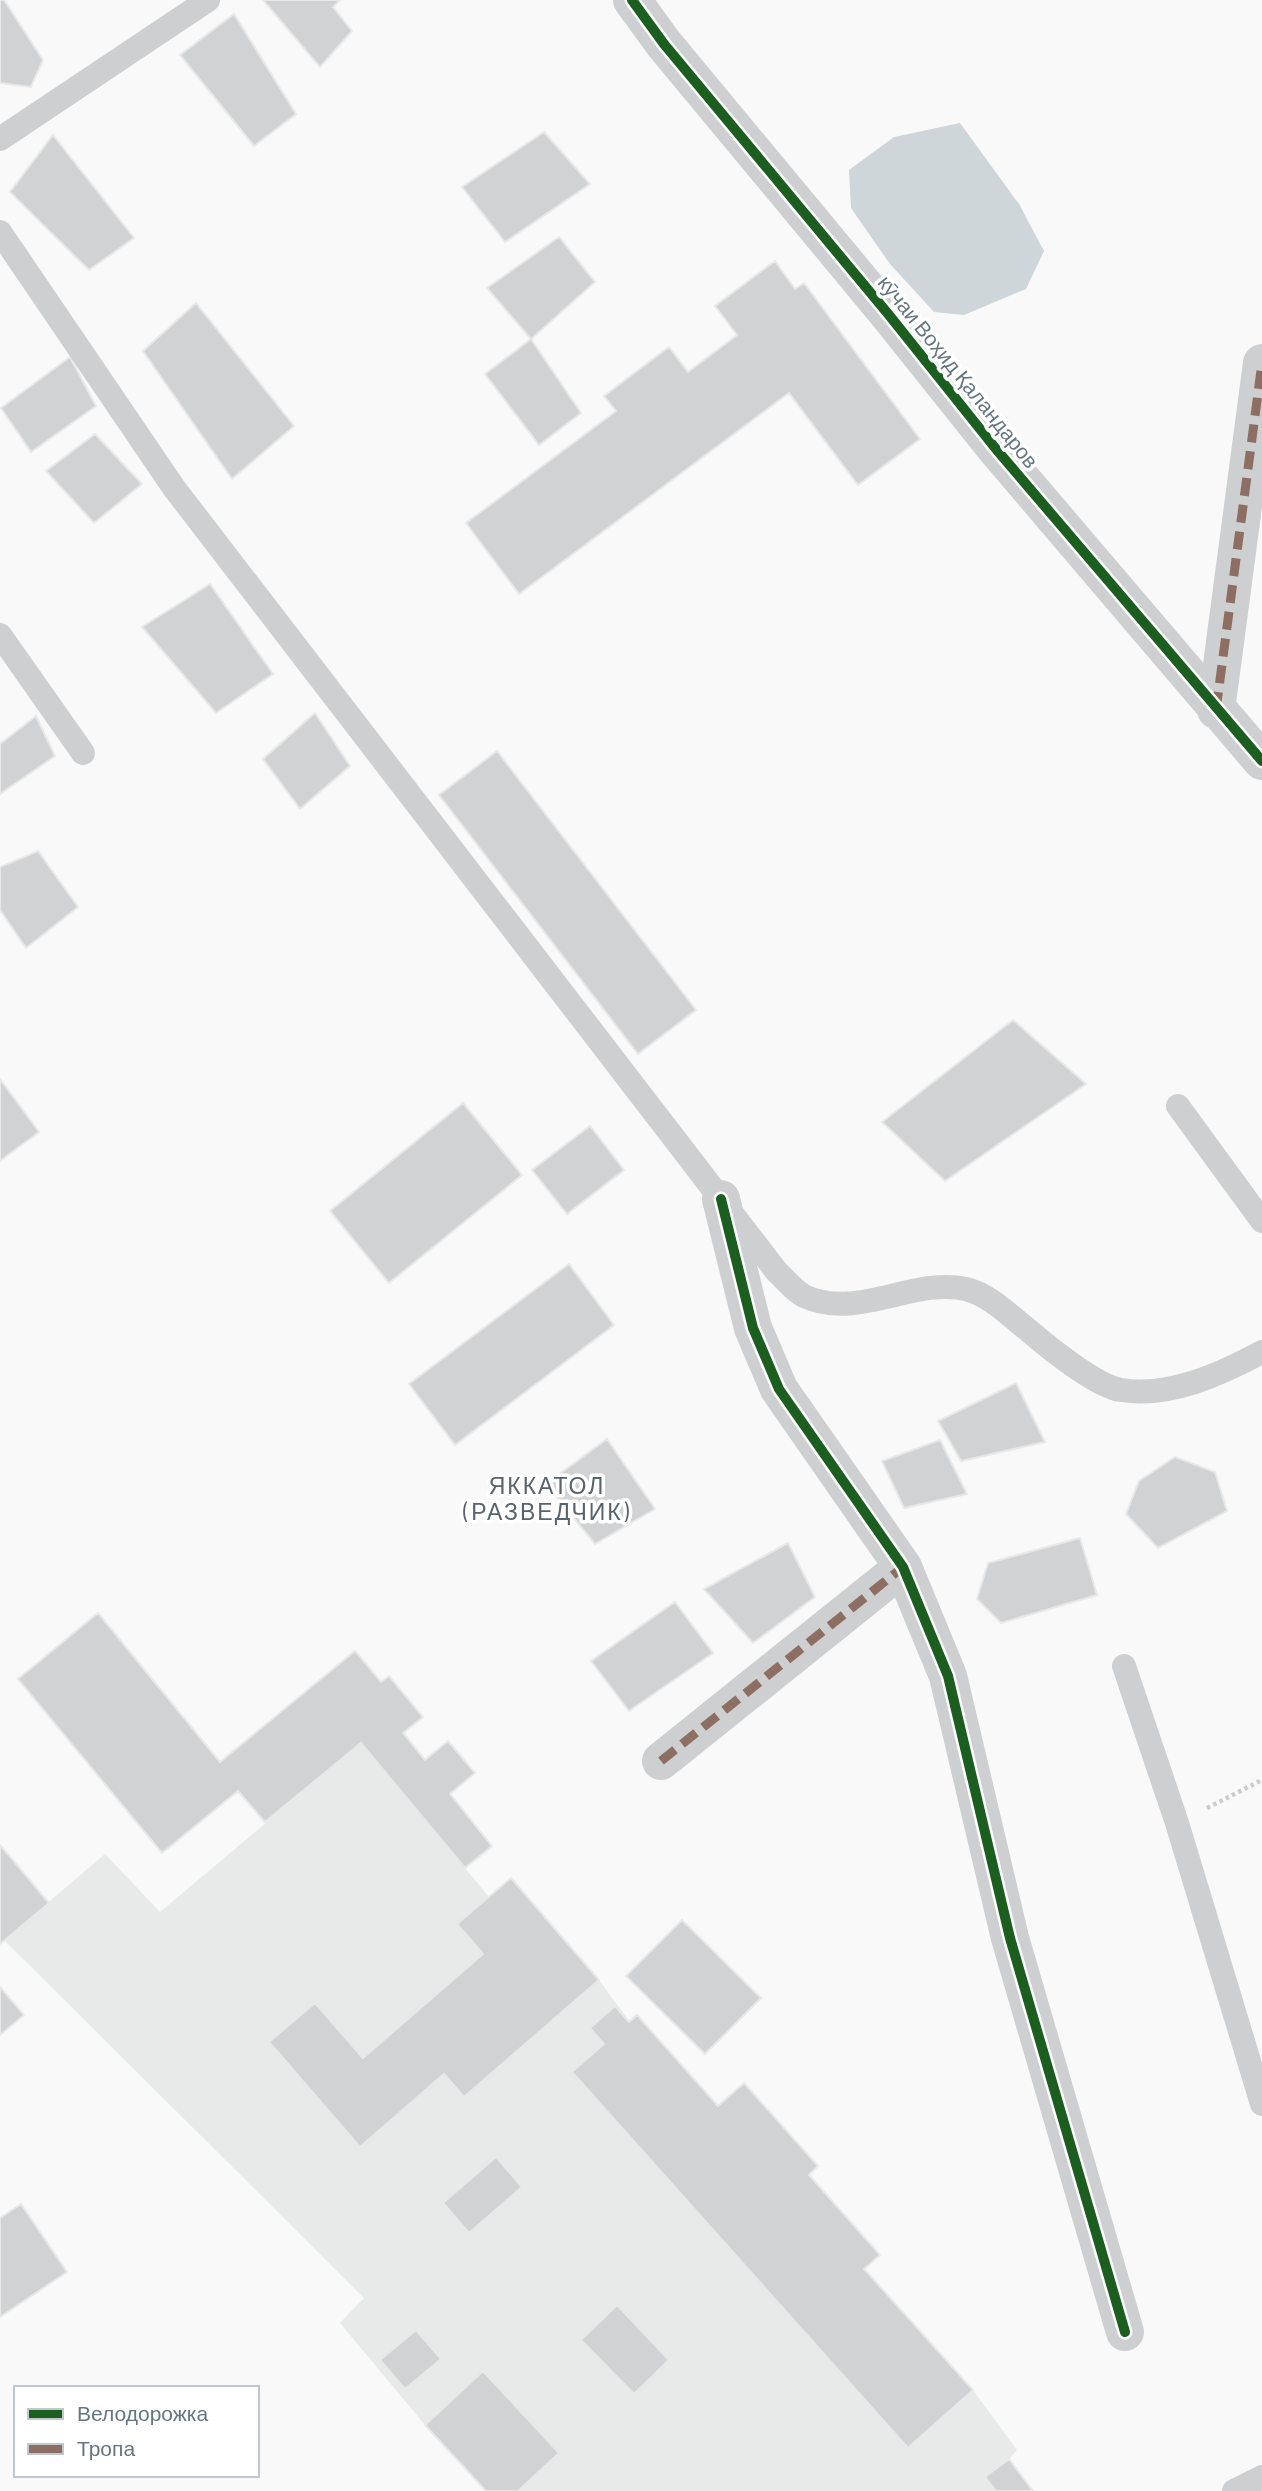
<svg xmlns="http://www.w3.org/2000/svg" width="1262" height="2491" viewBox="0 0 1262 2491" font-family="Barlow,sans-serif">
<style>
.built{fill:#e8e9e9}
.water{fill:#ced6d9}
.building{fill:#d0d2d3;stroke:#e8e8e8;stroke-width:2}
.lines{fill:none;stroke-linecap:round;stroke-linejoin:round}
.path{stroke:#cbcccd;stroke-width:4.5;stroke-dasharray:3.5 3.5;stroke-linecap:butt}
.service{stroke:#cecfd0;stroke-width:24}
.minor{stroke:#cecfd0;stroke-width:38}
.quiet{stroke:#8d6e63;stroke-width:9;stroke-dasharray:18 9;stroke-linecap:butt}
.cycleway-casing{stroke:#fff;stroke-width:15}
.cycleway{stroke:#1b5e20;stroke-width:10}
.labels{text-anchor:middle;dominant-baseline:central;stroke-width:7;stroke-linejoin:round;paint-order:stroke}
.street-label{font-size:21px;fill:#657683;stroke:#fff}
.neighbourhood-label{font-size:23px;letter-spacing:2px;fill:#57646e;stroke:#fff}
</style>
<rect width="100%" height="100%" fill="#f9f9f9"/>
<path class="built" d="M 361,1743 L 489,1897 L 511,1878 L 599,1980 L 629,2021 L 637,2015 L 718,2105 L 744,2083 L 818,2166 L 809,2175 L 864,2269 L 973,2390 L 1017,2450 L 1009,2459 L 1033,2491 L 486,2491 L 425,2425 L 340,2323 L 364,2298 L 4,1940 L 105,1854 L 160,1912 Z"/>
<path class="water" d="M 960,123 L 1019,204 L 1044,251 L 1026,289 L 964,315 L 934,312 L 890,264 L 851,208 L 849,170 L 894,137 Z"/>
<path class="building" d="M 0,0 L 4,0 L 43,60 L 31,87 L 0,83 Z
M 263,0 L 340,0 L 333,7 L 352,31 L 320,67 Z
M 234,14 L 296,114 L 254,146 L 180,55 Z
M 544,132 L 590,184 L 505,242 L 462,187 Z
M 53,135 L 134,238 L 89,270 L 10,192 Z
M 559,237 L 595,282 L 531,339 L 487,288 Z
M 775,261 L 795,289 L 804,283 L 920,439 L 858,485 L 789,393 L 519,594 L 466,523 L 616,411 L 604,396 L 669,347 L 688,372 L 737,335 L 715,306 Z
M 196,303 L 294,426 L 232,479 L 143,351 Z
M 531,339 L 581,413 L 539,445 L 485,374 Z
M 70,357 L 96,406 L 31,452 L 1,408 Z
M 95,434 L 142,484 L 94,523 L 46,471 Z
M 210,584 L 273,674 L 216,713 L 142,627 Z
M 315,713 L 350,766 L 300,809 L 263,759 Z
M 36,716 L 55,756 L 0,794 L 0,744 Z
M 497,751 L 696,1010 L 638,1054 L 439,795 Z
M 38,851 L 78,907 L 26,948 L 0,910 L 0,867 Z
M 1013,1020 L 1086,1084 L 945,1181 L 882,1122 Z
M 0,1079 L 39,1132 L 0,1161 Z
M 463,1103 L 522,1175 L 389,1283 L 330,1211 Z
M 590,1126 L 624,1170 L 567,1214 L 532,1170 Z
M 569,1264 L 614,1325 L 455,1445 L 409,1384 Z
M 1016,1383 L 1045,1442 L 961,1461 L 938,1421 Z
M 607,1439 L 655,1509 L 595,1544 L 546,1484 Z
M 940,1440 L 967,1494 L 904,1508 L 882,1461 Z
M 1175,1457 L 1215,1472 L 1227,1511 L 1158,1548 L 1126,1514 L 1139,1481 Z
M 1080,1538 L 1097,1595 L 1001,1623 L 977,1599 L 988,1563 Z
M 788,1543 L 815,1597 L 753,1643 L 704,1589 Z
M 675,1602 L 713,1653 L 629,1711 L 591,1661 Z
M 98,1613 L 220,1762 L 355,1651 L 381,1682 L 389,1676 L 423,1717 L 403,1733 L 425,1760 L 448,1741 L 475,1773 L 450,1794 L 492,1846 L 465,1868 L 361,1743 L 265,1822 L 238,1791 L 162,1853 L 18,1679 Z
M 0,1845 L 49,1903 L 0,1944 Z
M 511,1878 L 599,1980 L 464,2097 L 444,2074 L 360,2147 L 269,2042 L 315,2003 L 363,2058 L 483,1954 L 457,1924 Z
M 682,1920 L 761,1998 L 705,2054 L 626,1976 Z
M 0,1987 L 24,2015 L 0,2035 Z
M 615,2006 L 629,2022 L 637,2015 L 718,2106 L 744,2083 L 818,2166 L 809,2175 L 880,2255 L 864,2269 L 973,2390 L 908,2448 L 572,2072 L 604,2044 L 590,2028 Z
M 496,2157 L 522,2187 L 469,2233 L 443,2203 Z
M 21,2204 L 67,2272 L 0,2317 L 0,2218 Z
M 617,2305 L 669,2360 L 634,2394 L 581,2340 Z
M 416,2330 L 441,2359 L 405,2389 L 380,2360 Z
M 483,2371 L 559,2453 L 518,2491 L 486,2491 L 425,2425 Z
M 1009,2459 L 1033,2491 L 996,2491 L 985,2477 Z"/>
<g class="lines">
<path class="path" d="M 1207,1808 L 1262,1780"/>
<path class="service" d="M 0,139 L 208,0
M 0,232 L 174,488 L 777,1272 C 785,1279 794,1291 804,1296 C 857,1321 913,1277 966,1289 C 990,1295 1010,1316 1028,1330 C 1048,1347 1096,1386 1121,1390 C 1169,1398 1221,1374 1262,1352
M 0,635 L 83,753
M 1178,1106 L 1262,1221
M 1124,1666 L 1177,1823 L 1262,2104
M 1234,2491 L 1262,2477"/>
<path class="minor" d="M 632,0 L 664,44 L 889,315 L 996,449 L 1262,761
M 1216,710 L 1262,363
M 721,1199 L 753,1328 L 779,1389 L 903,1567 L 948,1676 L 1010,1938 L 1125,2332
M 661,1761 L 903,1567"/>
<path class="quiet" d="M 1216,710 L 1262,363
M 661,1761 L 903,1567"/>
<g class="cycleway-casing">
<path id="cycleway" d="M 632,0 L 664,44 L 889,315 L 996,449 L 1262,761
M 721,1199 L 753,1328 L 779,1389 L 903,1567 L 948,1676 L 1010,1938 L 1125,2332"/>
</g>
<use href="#cycleway" class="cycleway"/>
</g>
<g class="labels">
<g class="street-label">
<text transform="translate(959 371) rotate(51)">кӯчаи Воҳид Қаландаров</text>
</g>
<g class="neighbourhood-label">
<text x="547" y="1485">ЯККАТОЛ<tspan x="547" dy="26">(РАЗВЕДЧИК)</tspan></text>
</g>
</g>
<rect x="14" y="2386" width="245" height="91" fill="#ffffff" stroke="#c1c8cd" stroke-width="2"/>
<rect x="28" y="2409" width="35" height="10" fill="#1b5e20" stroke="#c1c8cd" stroke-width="2"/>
<text x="77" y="2421" font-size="21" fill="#657683">Велодорожка</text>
<rect x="28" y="2444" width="35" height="10" fill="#8d6e63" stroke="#c1c8cd" stroke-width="2"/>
<text x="77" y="2456" font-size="21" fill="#657683">Тропа</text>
</svg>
